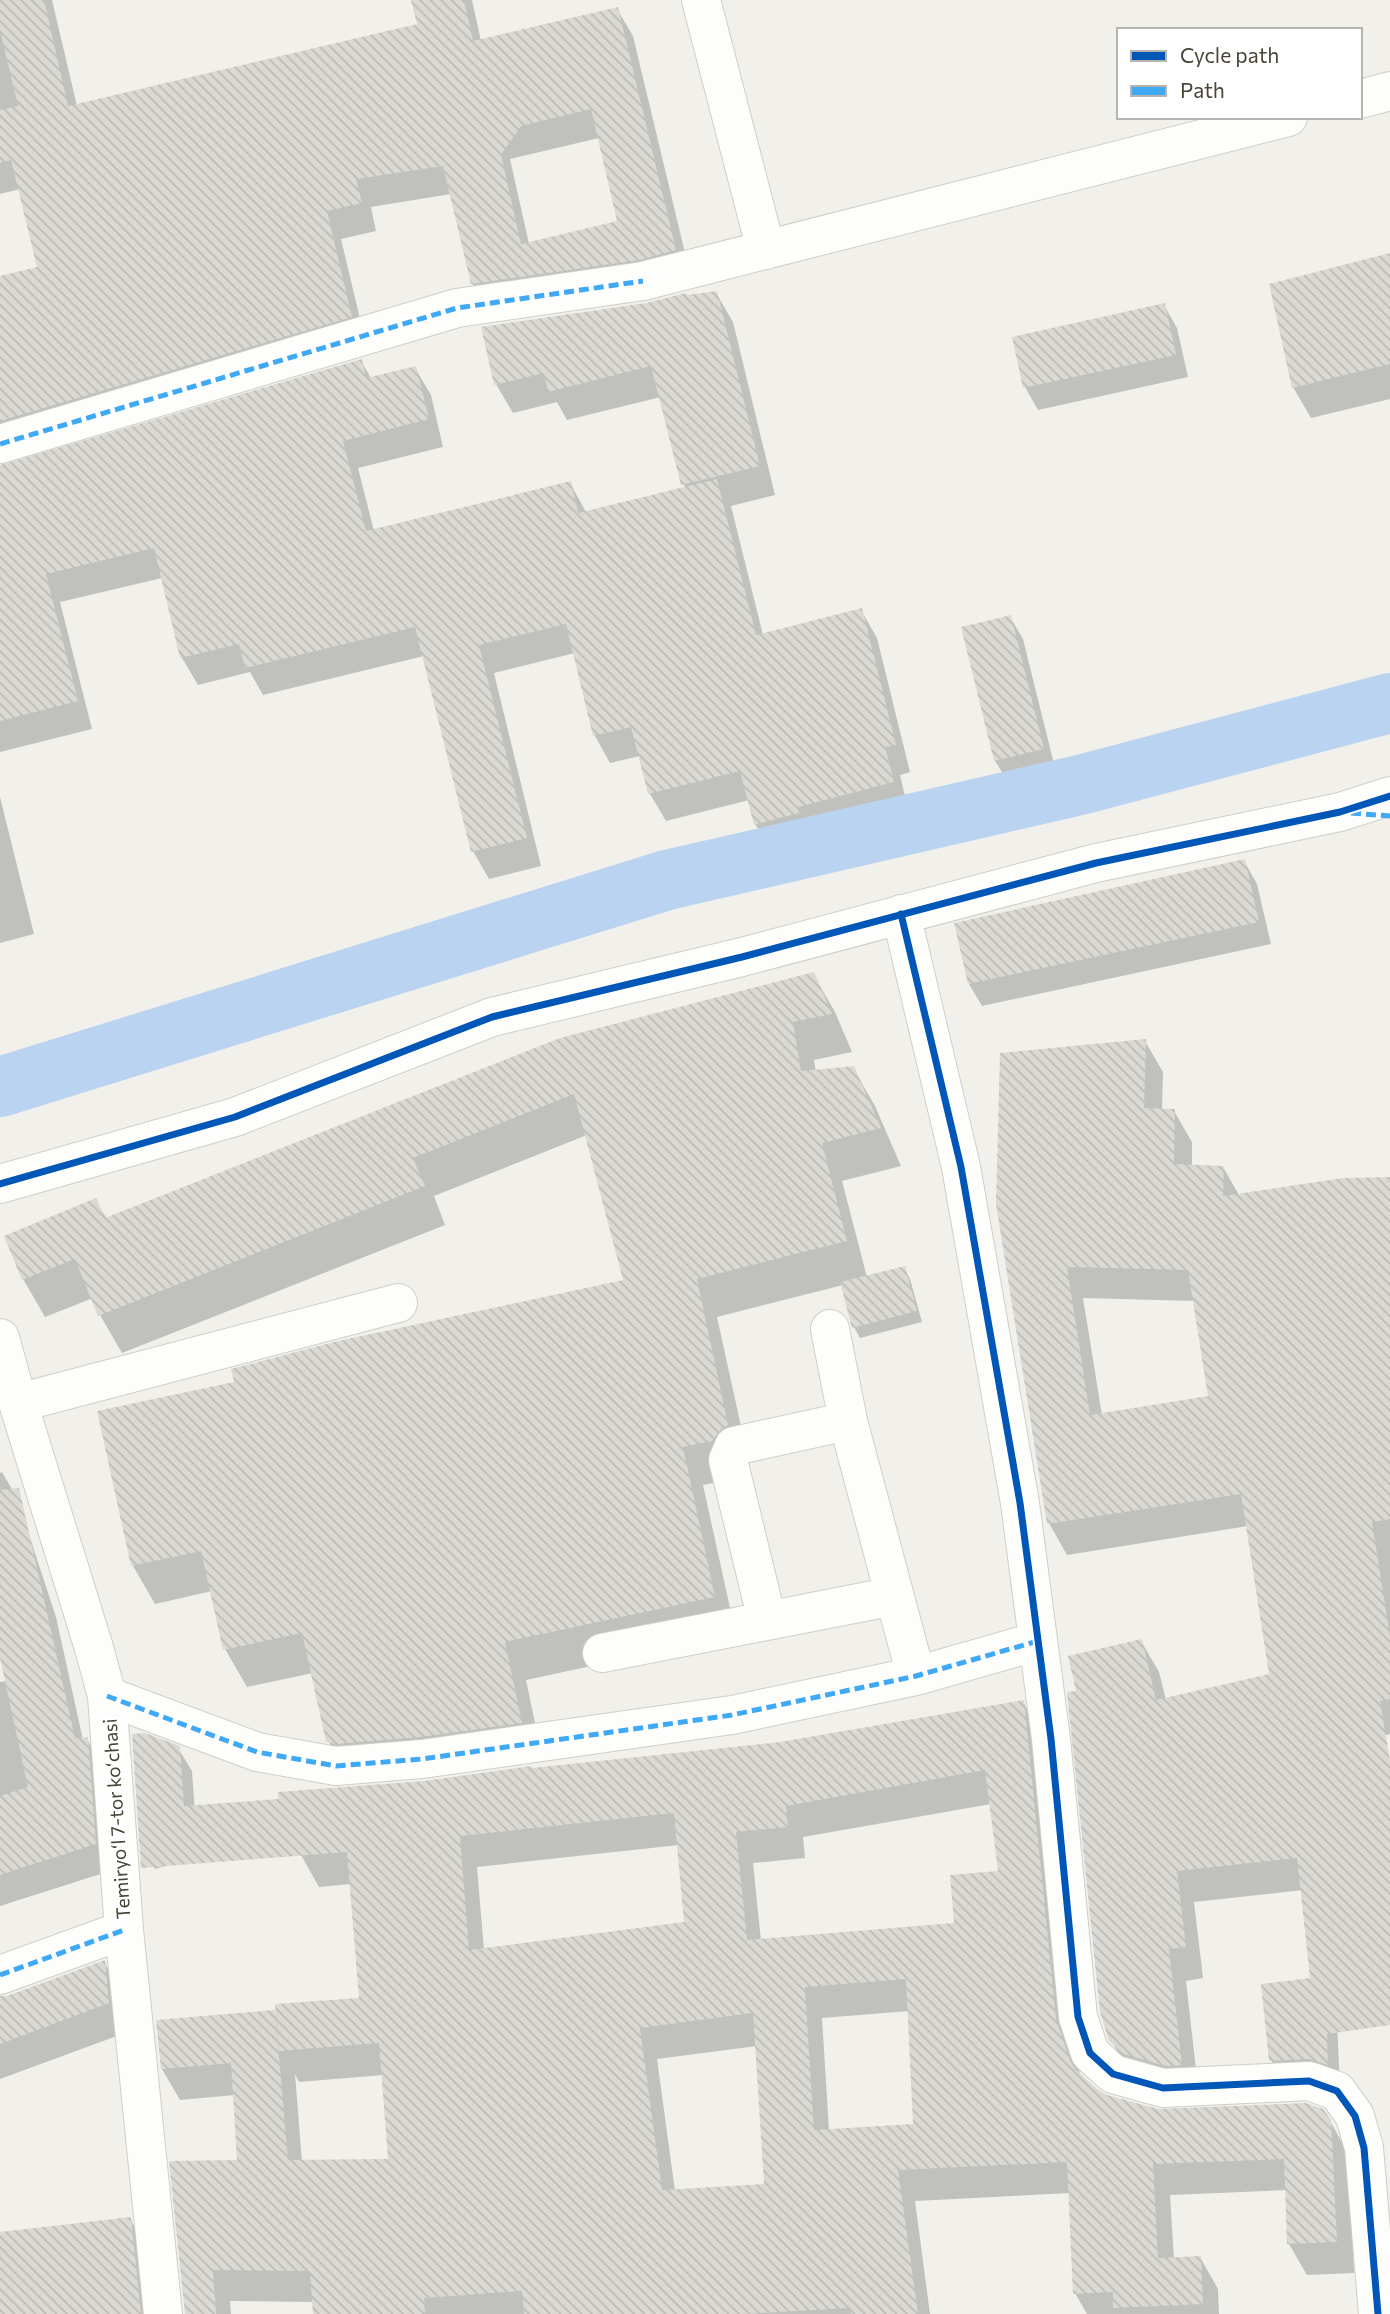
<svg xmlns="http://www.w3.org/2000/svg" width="1390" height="2314" viewBox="0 0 1390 2314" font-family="Commissioner,sans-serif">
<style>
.shadow{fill:#0003;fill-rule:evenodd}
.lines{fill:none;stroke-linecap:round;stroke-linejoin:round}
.canal{stroke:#b9d3f1;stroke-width:60}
.building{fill:url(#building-back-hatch);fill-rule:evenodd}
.minor-casing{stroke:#cfcec8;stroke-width:40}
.minor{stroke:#fdfdfc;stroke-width:38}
.quiet{stroke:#3fa9f5;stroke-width:5;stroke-dasharray:10 5;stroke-linecap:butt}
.cycleway-casing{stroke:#fff;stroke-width:11}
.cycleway{stroke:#0057b8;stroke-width:7}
.labels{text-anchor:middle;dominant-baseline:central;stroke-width:6;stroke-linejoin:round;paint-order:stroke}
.street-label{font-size:19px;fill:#484436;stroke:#fff}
</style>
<defs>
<pattern id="building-back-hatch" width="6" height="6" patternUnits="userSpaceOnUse" patternTransform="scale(1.75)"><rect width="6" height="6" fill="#dbd9d3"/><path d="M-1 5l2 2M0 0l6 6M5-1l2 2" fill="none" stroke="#bdbbb6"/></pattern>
</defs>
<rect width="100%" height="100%" fill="#f1f0eb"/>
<path class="shadow" d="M 0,0 L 52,0 L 77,106 L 419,26 L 413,0 L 472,0 L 481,41 L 617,9 L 633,36 L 691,278 L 488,311 L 472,283 L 451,194 L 371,207 L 376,231 L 341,239 L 366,344 L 0,456 L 0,278 L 39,268 L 20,189 L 0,194 ZM 599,138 L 619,223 L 529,244 L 510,159 Z
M 1390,255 L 1390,399 L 1311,418 L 1293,387 Z
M 716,293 L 733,322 L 775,495 L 731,506 L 763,635 L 861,610 L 877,638 L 910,772 L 900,775 L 908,809 L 812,834 L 814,841 L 771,852 L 755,824 L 749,800 L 666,821 L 650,794 L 640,756 L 610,763 L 595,736 L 575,653 L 494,673 L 541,866 L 489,879 L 473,851 L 424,656 L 263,695 L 250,672 L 198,685 L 182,658 L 162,578 L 60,602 L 92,729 L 0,752 L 0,467 L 361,361 L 371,378 L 415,368 L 431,395 L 443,447 L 358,468 L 374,531 L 570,483 L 586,512 L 685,488 L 661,397 L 567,420 L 557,402 L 513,413 L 496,384 L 647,304 Z
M 1164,305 L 1177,328 L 1188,377 L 1038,410 L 1025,387 Z
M 1010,617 L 1023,639 L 1056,772 L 1009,783 L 995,761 Z
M 0,797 L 34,934 L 0,943 Z
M 1244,861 L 1257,884 L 1271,944 L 982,1006 L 969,984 Z
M 813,974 L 835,1012 L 852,1052 L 814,1060 L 816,1072 L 853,1068 L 875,1106 L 901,1166 L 842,1181 L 867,1277 L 904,1268 L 910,1279 L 922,1322 L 860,1338 L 854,1327 L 843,1285 L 717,1317 L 749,1463 L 741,1468 L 734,1479 L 703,1485 L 736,1635 L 526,1680 L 543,1761 L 350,1780 L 328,1741 L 313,1673 L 247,1687 L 225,1649 L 212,1591 L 155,1604 L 133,1566 L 236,1383 L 625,1281 L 587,1135 L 434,1196 L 445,1225 L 122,1353 L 100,1315 L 93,1298 L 45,1317 L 23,1279 L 96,1201 L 107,1219 Z
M 1145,1041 L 1163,1072 L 1162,1111 L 1174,1111 L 1192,1142 L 1192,1166 L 1223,1167 L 1239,1195 L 1390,1179 L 1390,1734 L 1216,1776 L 1390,1774 L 1390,1976 L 1336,2001 L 1340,2086 L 1284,2083 L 1271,2060 L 1326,1979 L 1303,1890 L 1194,1902 L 1203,1978 L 1186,1981 L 1199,2096 L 1129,2072 L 1111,2040 L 1078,1692 L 1141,1641 L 1159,1672 L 1166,1700 L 1271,1675 L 1248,1526 L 1067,1555 L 1049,1523 L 998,1204 ZM 1083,1298 L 1195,1301 L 1210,1398 L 1102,1415 Z
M 2,1472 L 17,1498 L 56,1617 L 83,1740 L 87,1739 L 102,1766 L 110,1871 L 0,1906 L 0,1682 L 7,1681 L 0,1605 L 0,1473 Z
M 1023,1702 L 1041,1733 L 1073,2052 L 1081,2077 L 1106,2096 L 1157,2111 L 1330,2121 L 1348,2153 L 1354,2273 L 1307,2275 L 1289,2244 L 1287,2190 L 1170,2195 L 1174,2259 L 1200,2257 L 1218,2289 L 1219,2314 L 1087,2314 L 1075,2293 L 1070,2193 L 915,2201 L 930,2314 L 315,2314 L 314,2302 L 230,2301 L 231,2314 L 186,2314 L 239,2162 L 235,2095 L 180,2100 L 162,2069 L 274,2012 L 278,2019 L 361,1999 L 351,1884 L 319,1887 L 301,1855 L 424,1783 L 780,1744 ZM 991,1804 L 1000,1873 L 956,1925 L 761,1941 L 753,1863 L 805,1858 L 803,1837 ZM 679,1845 L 686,1923 L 484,1950 L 477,1867 ZM 909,2011 L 915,2126 L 829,2130 L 822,2018 ZM 757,2046 L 766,2185 L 675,2191 L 657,2059 ZM 295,2074 L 299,2082 L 383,2075 L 390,2161 L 302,2162 Z
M 178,1748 L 192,1771 L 198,1856 L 155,1869 L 142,1847 Z
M 104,1962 L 121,1991 L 125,2033 L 0,2079 L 0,1998 L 7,1997 Z
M 130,2219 L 147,2248 L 154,2314 L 0,2314 L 0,2234 Z"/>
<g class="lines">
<path class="canal" d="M 0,1087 L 667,880 L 1084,784 L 1390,703"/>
</g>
<path class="building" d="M 0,0 L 44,0 L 68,106 L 417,24 L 411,0 L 464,0 L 473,41 L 618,7 L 676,250 L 639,260 L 471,284 L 443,166 L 356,179 L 362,203 L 327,211 L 352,317 L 0,421 L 0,276 L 37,267 L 11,160 L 0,163 L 0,110 L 18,106 L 0,30 ZM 591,109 L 617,221 L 521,244 L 501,155 L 521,126 Z
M 1390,253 L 1390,364 L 1292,388 L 1269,284 Z
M 717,291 L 760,466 L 681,485 L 651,366 L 548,392 L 544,373 L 494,385 L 481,327 L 646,303 L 686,293 L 687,295 Z
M 1165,303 L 1176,355 L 1023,388 L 1012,337 Z
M 362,359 L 366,378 L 416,366 L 429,419 L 343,441 L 366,531 L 571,481 L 578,513 L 717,479 L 756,635 L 862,608 L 896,745 L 885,747 L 894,782 L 798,807 L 799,813 L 754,825 L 740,771 L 648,794 L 631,727 L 593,736 L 566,624 L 479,645 L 527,838 L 471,852 L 415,627 L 245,668 L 239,644 L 180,658 L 154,548 L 46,574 L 78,701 L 0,721 L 0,465 Z
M 1011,615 L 1044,749 L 994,761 L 961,627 Z
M 1245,859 L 1259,922 L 968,984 L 954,923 Z
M 814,972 L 832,1014 L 793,1022 L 801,1071 L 854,1066 L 881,1128 L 822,1143 L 847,1241 L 697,1279 L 728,1425 L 720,1430 L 712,1441 L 683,1447 L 715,1597 L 505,1642 L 522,1723 L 420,1737 L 337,1744 L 326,1742 L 302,1633 L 223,1650 L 201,1551 L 131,1566 L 97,1411 L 234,1382 L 231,1369 L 334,1342 L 623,1280 L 574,1094 L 413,1158 L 425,1186 L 98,1316 L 75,1259 L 22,1280 L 4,1236 L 96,1198 L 105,1218 L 560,1038 Z
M 1146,1039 L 1144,1108 L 1175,1109 L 1174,1164 L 1224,1166 L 1223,1196 L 1343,1178 L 1390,1177 L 1390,1519 L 1372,1522 L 1390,1637 L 1390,1699 L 1380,1701 L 1390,1761 L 1390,2025 L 1327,2034 L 1328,2065 L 1308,2059 L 1269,2061 L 1261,1984 L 1310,1978 L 1297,1858 L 1177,1871 L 1186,1947 L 1169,1949 L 1182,2065 L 1165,2066 L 1124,2054 L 1109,2041 L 1100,2012 L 1067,1692 L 1076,1691 L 1068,1656 L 1142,1639 L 1156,1700 L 1269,1674 L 1241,1494 L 1047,1524 L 996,1204 L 1000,1053 ZM 1067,1267 L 1188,1270 L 1208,1396 L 1090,1415 Z
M 905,1266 L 917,1311 L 852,1328 L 840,1282 Z
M 19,1488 L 75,1738 L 88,1737 L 96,1844 L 0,1875 L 0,1796 L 28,1787 L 0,1658 L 0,1490 Z
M 1024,1700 L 1056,2019 L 1070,2061 L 1075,2069 L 1098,2090 L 1107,2095 L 1158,2109 L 1306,2103 L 1323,2109 L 1331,2120 L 1337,2242 L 1287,2244 L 1284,2159 L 1153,2164 L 1158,2258 L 1201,2256 L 1203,2304 L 1113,2308 L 1113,2292 L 1073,2294 L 1067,2162 L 898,2170 L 918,2314 L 851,2314 L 850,2308 L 746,2314 L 524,2314 L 522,2291 L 424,2298 L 425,2314 L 313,2314 L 310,2271 L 213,2270 L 216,2314 L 185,2314 L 169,2161 L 237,2160 L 231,2063 L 161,2069 L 156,2020 L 275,2010 L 288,2160 L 388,2159 L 379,2043 L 279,2051 L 275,2004 L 359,1998 L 347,1852 L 141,1868 L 132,1734 L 145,1733 L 180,1746 L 184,1806 L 278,1799 L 278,1792 L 424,1781 L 531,1766 L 532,1768 L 780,1742 ZM 985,1770 L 998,1871 L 950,1875 L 954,1923 L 747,1940 L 736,1832 L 788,1827 L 786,1806 ZM 674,1813 L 684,1922 L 469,1950 L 460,1836 ZM 906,1979 L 913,2124 L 814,2130 L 805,1987 ZM 753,2013 L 764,2184 L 662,2190 L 640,2028 Z
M 105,1960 L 109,2003 L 0,2044 L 0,1996 L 7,1996 Z
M 131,2217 L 141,2314 L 0,2314 L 0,2232 Z"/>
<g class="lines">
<g class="minor-casing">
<path id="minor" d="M 701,0 L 766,250
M 1360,99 L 1390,91
M 0,444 L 457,308 L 643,281 L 1288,117
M 901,914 L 961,1167 L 1020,1503 L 1051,1739 L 1078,2017 L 1090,2053 L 1113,2074 L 1163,2088 L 1309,2081 L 1337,2091 L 1355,2116 L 1364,2148 L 1378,2314
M 0,1184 L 235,1117 L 492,1017 L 742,957 L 1096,863 L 1340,812 L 1390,796
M 830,1329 L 848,1421 L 916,1676
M 0,1338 L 18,1403 L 94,1648 L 107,1696 L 124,1930 L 163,2314
M 18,1403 L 398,1303
M 767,1620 L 728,1460 L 734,1446 L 848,1421
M 602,1653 L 894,1596
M 107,1696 L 257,1752 L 336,1766 L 422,1759 L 732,1715 L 916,1676 L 1038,1641
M 0,1975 L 124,1930"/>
</g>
<use href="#minor" class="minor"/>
<path class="quiet" d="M 0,444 L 457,308 L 643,281
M 1351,813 L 1390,816
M 107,1696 L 257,1752 L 336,1766 L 422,1759 L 732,1715 L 916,1676 L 1038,1641
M 0,1975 L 124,1930"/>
<g class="cycleway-casing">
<path id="cycleway" d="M 901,914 L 961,1167 L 1020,1503 L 1051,1739 L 1078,2017 L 1090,2053 L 1113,2074 L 1163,2088 L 1309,2081 L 1337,2091 L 1355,2116 L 1364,2148 L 1378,2314
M 0,1184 L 235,1117 L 492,1017 L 742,957 L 1096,863 L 1340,812 L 1390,796"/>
</g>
<use href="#cycleway" class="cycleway"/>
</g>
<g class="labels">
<g class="street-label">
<text transform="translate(116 1819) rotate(-94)">Temiryoʻl 7-tor koʻchasi</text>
</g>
</g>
<rect x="1117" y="28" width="245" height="91" fill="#ffffff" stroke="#b6b4af" stroke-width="2"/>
<rect x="1131" y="51" width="35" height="10" fill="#0057b8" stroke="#b6b4af" stroke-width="2"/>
<text x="1180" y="63" font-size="21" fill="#484436">Cycle path</text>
<rect x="1131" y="86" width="35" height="10" fill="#3fa9f5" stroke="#b6b4af" stroke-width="2"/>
<text x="1180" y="98" font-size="21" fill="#484436">Path</text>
</svg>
